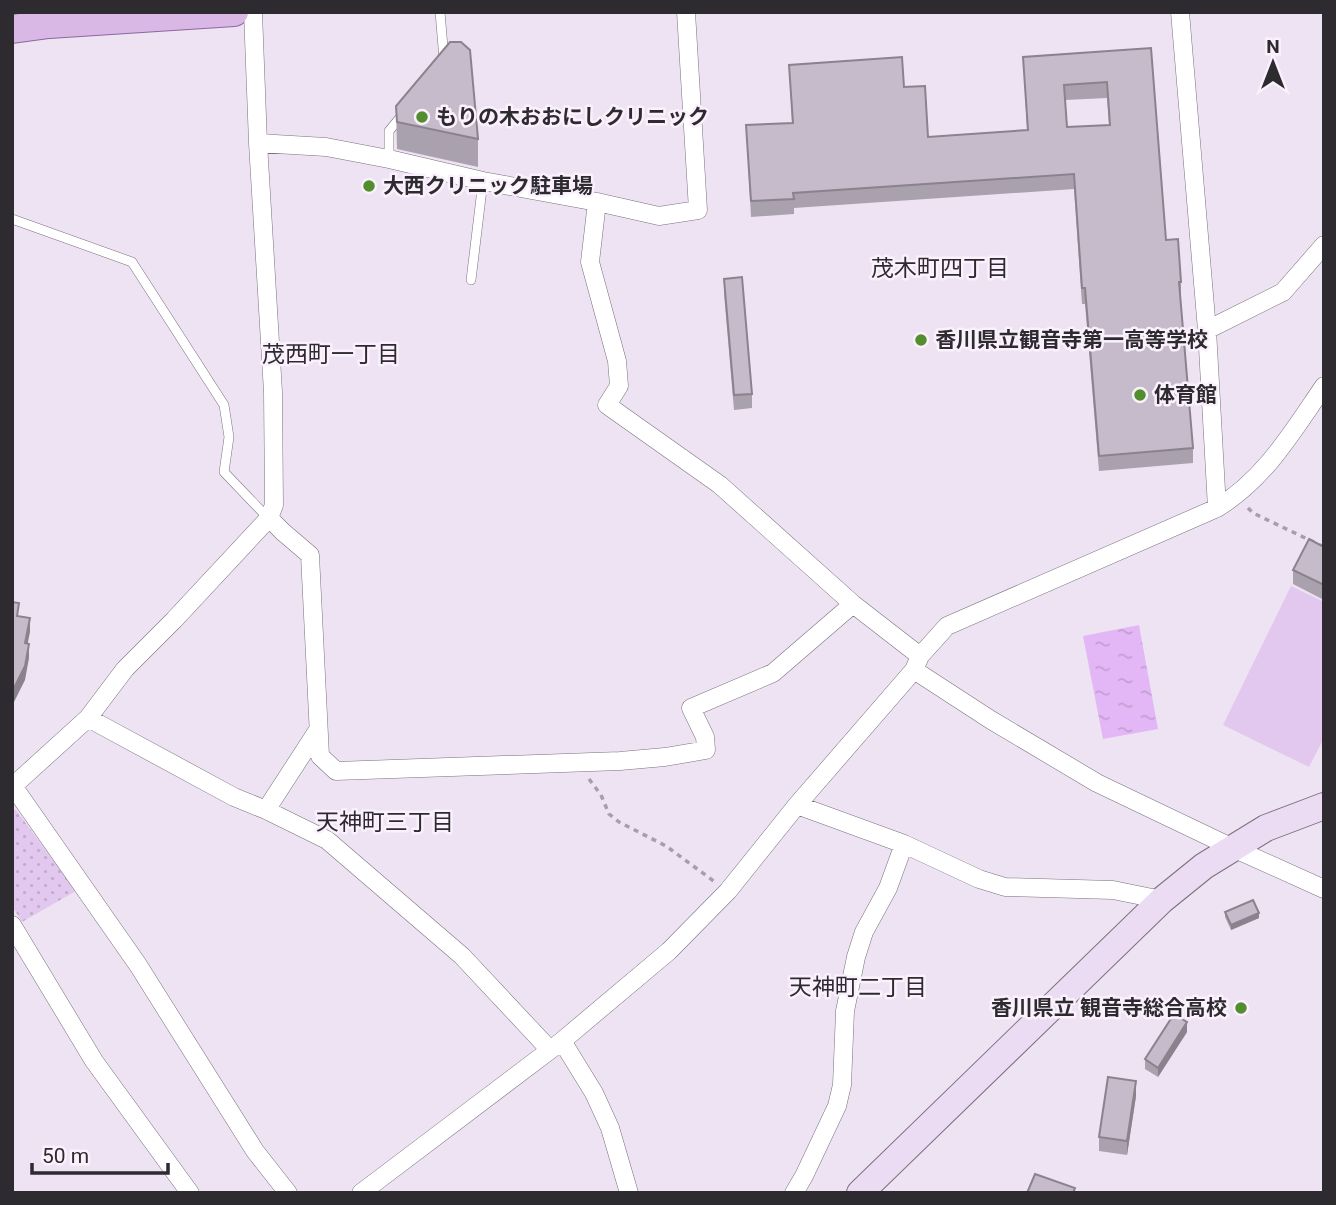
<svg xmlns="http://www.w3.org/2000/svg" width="1336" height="1205" viewBox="0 0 1336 1205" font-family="Roboto,'Noto Sans JP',sans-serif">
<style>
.green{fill:#e2c8ee}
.park{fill:url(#park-dots)}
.water{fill:url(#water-ripples)}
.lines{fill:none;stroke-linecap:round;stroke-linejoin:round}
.lane-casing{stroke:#7a717d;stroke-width:10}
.street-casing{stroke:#7a717d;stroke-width:19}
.secondary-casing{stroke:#7a717d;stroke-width:28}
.primary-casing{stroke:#8c689c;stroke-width:30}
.path{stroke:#a69ea9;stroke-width:3.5;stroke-dasharray:5 5;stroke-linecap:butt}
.lane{stroke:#fff;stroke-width:9}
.street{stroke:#fff;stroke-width:18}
.secondary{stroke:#ecdcf3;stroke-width:26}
.primary{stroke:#d9b8e6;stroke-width:28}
.wall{fill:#a9a1ae;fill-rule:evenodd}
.shaded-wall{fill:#8a838d}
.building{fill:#c5bbca;stroke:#8a838d;stroke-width:2;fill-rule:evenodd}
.poi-dot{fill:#528e2d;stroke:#faf1fd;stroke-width:2.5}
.labels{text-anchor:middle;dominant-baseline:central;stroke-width:5;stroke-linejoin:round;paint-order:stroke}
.poi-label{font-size:21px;font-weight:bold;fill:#2e2b30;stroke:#faf1fd;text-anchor:start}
.neighbourhood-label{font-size:23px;fill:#2e2b30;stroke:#faf1fd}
</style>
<defs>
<pattern id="park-dots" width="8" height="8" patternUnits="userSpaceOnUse" patternTransform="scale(1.75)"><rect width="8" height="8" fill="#e2c8ee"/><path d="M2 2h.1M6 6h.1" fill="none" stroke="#c2accc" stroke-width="1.8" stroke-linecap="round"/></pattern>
<pattern id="water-ripples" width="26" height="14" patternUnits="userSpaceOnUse" patternTransform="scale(1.75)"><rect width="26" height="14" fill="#e3b7f5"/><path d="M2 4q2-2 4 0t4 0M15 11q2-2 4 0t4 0" fill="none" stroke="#c39ed2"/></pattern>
</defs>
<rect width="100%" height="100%" fill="#eee3f2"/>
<path class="green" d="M 1291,586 L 1324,602 L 1324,738 L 1309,767 L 1223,725 Z"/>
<path class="park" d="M 12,810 L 16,810 L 76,891 L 22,922 L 12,906 Z"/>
<path class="water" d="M 1139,625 L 1158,729 L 1103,739 L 1083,636 Z"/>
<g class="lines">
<g class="lane-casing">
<path id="lane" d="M 440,12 L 444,59
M 389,159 L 389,131 L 403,114
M 12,219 L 132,262 L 224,405 L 229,437 L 224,472 L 268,518
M 471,280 L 483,181"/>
</g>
<g class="street-casing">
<path id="street" d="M 1180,12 L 1207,330 L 1217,508
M 258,143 L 326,147 L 389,159 L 483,181 L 597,202 L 659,216 L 698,210 L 686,12
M 597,202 L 590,262 L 617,361 L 619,386 L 607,405 L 720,485 L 853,604 L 920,656
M 1207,330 L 1283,292 L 1324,245
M 269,518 L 283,532 L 310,555 L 320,756 L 336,771 L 620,761 L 665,757 L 706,750 L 705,737 L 691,708 L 773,673 L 853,604
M 914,670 L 991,720 L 1097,783 L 1233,848 L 1324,889
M 88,718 L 234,797 L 266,810 L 327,840 L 462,956 L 550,1050
M 13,786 L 138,965 L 255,1151 L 288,1193
M 12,787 L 88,718 L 125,669 L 174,620 L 269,518 L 274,505 L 273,392 L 258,143 L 253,12
M 797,805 L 904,844 L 979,879 L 1005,887 L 1113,890 L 1162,900
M 266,810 L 318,730
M 12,925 L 94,1061 L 190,1193
M 562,1041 L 594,1093 L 610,1128 L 629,1193
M 361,1193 L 562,1041 L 669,951 L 728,891 L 797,805 L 914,670 L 920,656 L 947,626 L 1217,508 C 1265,479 1293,431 1324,386
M 794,1193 L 804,1176 L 837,1106 L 842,1085 L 845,1011 L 856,957 L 864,932 L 888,888 L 904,844"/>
</g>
<g class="secondary-casing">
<path id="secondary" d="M 860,1193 L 1162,900 L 1204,866 L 1266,828 L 1324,806"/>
</g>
<g class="primary-casing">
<path id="primary" d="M 12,29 L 49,24 L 234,12"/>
</g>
<path class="path" d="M 1248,508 L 1253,513 L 1324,547
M 589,779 L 601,795 L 609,814 L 619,822 L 666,846 L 715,882"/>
<use href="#lane" class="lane"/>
<use href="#street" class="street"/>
<use href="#secondary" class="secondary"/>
<use href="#primary" class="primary"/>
</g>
<path class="wall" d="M 1151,48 L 1166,240 L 1181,282 L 1181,297 L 1180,297 L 1193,448 L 1193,463 L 1099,471 L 1085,304 L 1082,304 L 1074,189 L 794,208 L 794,214 L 751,217 L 746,125 L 792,123 L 789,65 L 904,87 L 928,137 L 1027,130 L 1023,57 ZM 1107,98 L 1109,125 L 1067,127 L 1065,100 Z
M 396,106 L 478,139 L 478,167 L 397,149 Z
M 724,279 L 752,394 L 752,408 L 734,410 L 724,293 Z
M 1324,547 L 1324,600 L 1293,584 L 1293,570 Z
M 1225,912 L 1259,918 L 1231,930 L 1225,917 Z
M 1187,1032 L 1158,1077 L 1145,1069 L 1145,1059 Z
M 1136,1096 L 1127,1155 L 1099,1151 L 1099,1137 Z"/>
<path class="shaded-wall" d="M 30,618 L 30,632 L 25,657 L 25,643 Z
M 29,644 L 29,658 L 25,680 L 12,706 L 12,692 Z
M 1259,913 L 1259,918 L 1231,930 L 1231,925 Z
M 1187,1022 L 1187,1032 L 1158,1077 L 1158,1068 Z
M 1136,1081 L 1136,1096 L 1127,1155 L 1127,1141 Z"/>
<path class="building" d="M 450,42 L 461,42 L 470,50 L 478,139 L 397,122 L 396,106 Z
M 1151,48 L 1166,240 L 1178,239 L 1181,282 L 1179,282 L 1193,448 L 1099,456 L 1085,288 L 1082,288 L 1074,174 L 793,193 L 794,199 L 751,201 L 746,125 L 793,123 L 789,65 L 902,57 L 904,87 L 925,86 L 928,137 L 1028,130 L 1023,57 ZM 1107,82 L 1110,125 L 1067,127 L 1064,85 Z
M 742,277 L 752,394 L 734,395 L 724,279 Z
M 1309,539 L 1324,547 L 1324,585 L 1293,570 Z
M 12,602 L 19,603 L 17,616 L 30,618 L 25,643 L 29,644 L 25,666 L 12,692 Z
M 1253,900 L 1259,913 L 1231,925 L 1225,912 Z
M 1174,1014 L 1187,1022 L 1158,1068 L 1145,1059 Z
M 1108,1077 L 1136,1081 L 1127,1141 L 1099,1137 Z
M 1035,1174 L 1075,1188 L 1073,1193 L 1027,1193 Z"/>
<g class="poi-dot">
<circle cx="422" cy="117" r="7"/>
<circle cx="369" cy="186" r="7"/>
<circle cx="921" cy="340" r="7"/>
<circle cx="1140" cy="395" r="7"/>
<circle cx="1241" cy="1008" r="7"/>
</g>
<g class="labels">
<g class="poi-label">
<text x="436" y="117">もりの木おおにしクリニック</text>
<text x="383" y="186">大西クリニック駐車場</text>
<text x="935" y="340">香川県立観音寺第一高等学校</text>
<text x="1154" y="395">体育館</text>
<text x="1227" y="1008" text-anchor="end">香川県立 観音寺総合高校</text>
</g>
<g class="neighbourhood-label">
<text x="940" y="268">茂木町四丁目</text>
<text x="331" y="354">茂西町一丁目</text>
<text x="385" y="822">天神町三丁目</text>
<text x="858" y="987">天神町二丁目</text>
</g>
</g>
<rect width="1336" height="1205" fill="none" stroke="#2e2b30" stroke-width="28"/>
<g transform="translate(1273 63)" stroke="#faf1fd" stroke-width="5" paint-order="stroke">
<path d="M0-5L12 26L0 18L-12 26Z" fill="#2e2b30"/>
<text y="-10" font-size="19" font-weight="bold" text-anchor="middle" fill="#2e2b30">N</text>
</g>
<path d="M32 1163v10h136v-10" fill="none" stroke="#2e2b30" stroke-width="3.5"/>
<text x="42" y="1163" font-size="21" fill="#2e2b30" stroke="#faf1fd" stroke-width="5" paint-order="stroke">50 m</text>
</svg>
